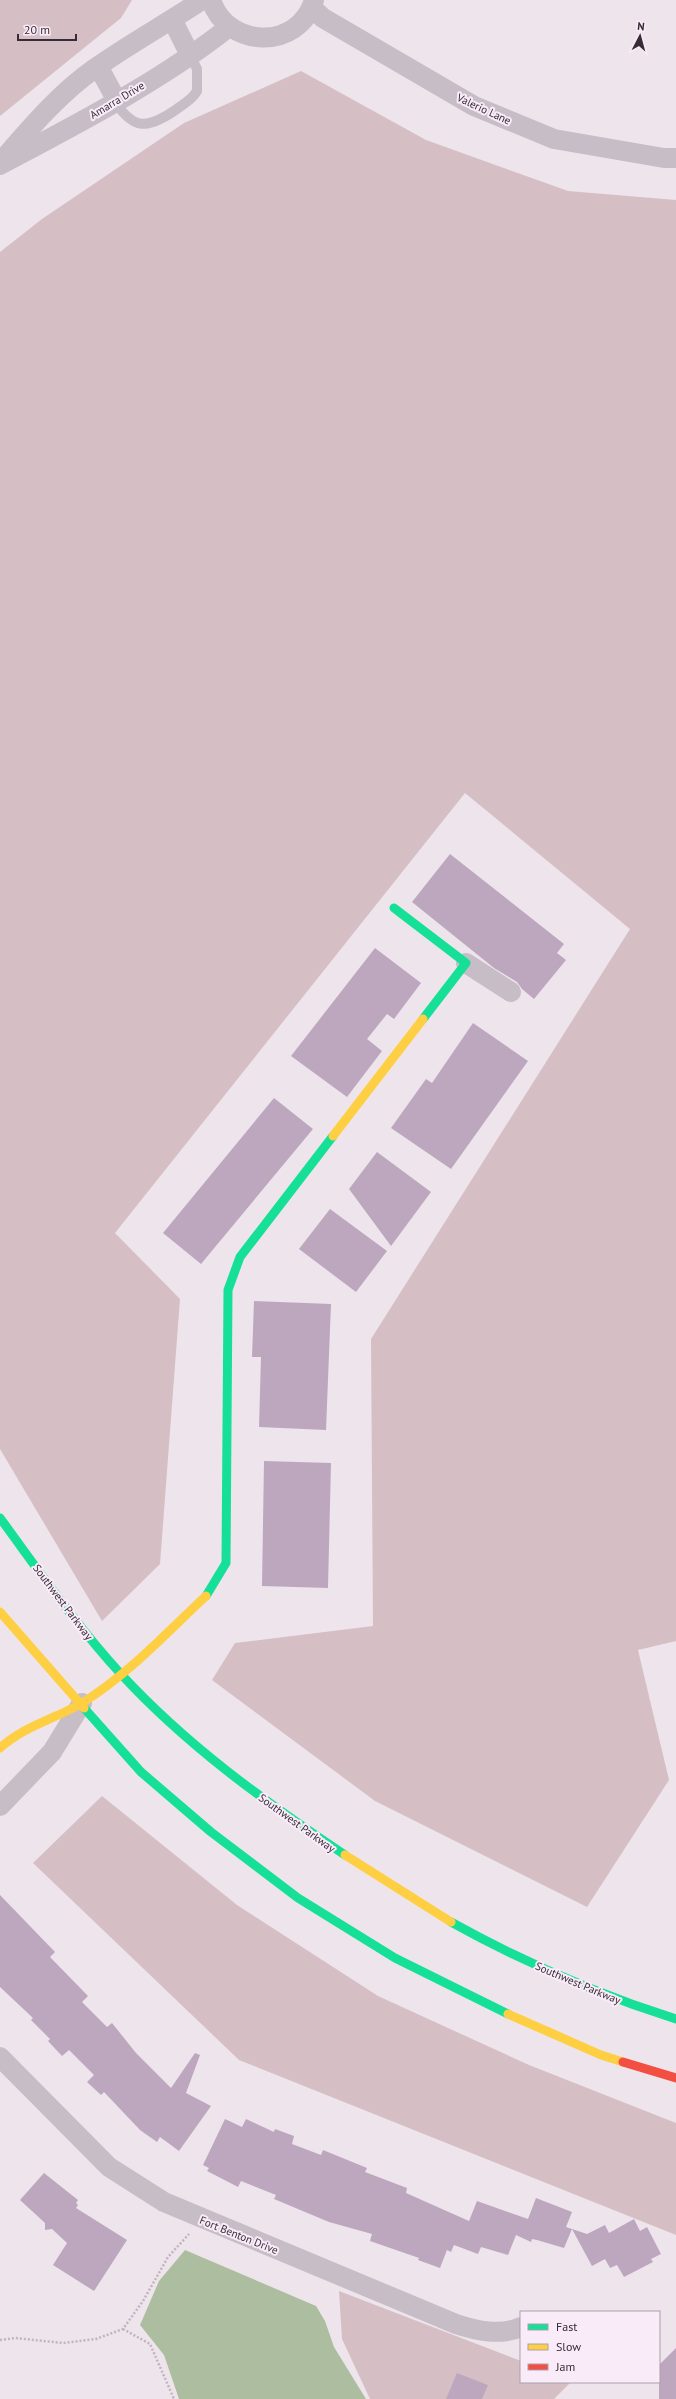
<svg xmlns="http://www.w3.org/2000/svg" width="676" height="2399" viewBox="0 0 676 2399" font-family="'PT Sans',sans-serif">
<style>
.green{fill:#d5bfc4}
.water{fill:#adbea0}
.building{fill:#bda7bf}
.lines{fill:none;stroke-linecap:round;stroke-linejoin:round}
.path{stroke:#c0b5bf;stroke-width:2.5;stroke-dasharray:2 2;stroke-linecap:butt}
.lane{stroke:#c7bdc7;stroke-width:10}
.street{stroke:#c7bdc7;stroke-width:20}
.fast{stroke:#16e098;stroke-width:9}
.slow{stroke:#ffcf43;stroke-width:9}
.jam{stroke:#f24e42;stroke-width:9}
.labels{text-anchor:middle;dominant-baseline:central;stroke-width:4;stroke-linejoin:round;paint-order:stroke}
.street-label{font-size:11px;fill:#372b38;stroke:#f9ecf8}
</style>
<rect width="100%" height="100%" fill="#eee4ec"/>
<path class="green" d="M 0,0 L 132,0 L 121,18 L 0,116 Z
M 301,71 L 426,140 L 568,191 L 676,200 L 676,1641 L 638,1650 L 669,1780 L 587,1907 L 375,1801 L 212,1680 L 235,1643 L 373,1626 L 371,1339 L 630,929 L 465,793 L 115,1233 L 180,1299 L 160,1564 L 102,1621 L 0,1449 L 0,252 L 42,219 L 184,123 Z
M 102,1796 L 237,1905 L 378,1996 L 529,2065 L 676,2123 L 676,2235 L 239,2060 L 33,1863 Z
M 339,2291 L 521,2361 L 521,2382 L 571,2382 L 554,2399 L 370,2399 L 342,2339 Z"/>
<path class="water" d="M 185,2250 L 316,2306 L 325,2321 L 334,2347 L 366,2399 L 179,2399 L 164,2355 L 140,2325 L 159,2281 Z"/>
<path class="building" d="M 450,854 L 564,944 L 557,953 L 566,960 L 534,999 L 522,989 L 517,982 L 494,968 L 412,902 Z
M 375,948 L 421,983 L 394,1019 L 387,1014 L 367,1039 L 382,1051 L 347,1097 L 291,1056 Z
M 473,1023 L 528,1061 L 451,1169 L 391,1128 L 426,1079 L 432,1083 Z
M 274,1098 L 313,1129 L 201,1264 L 163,1233 Z
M 377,1152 L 431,1192 L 391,1246 L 349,1189 Z
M 330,1209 L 387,1251 L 356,1292 L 299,1249 Z
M 254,1301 L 331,1304 L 326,1430 L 259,1427 L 261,1357 L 252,1357 Z
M 264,1461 L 331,1463 L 328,1588 L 262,1586 Z
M 0,1895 L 55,1952 L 50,1957 L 88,1996 L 82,2002 L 107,2027 L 112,2023 L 136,2053 L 171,2088 L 195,2053 L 200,2055 L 186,2093 L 211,2106 L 179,2151 L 160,2137 L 157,2142 L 140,2130 L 104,2092 L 101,2095 L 87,2082 L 94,2075 L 69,2050 L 62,2056 L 48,2041 L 50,2039 L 31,2020 L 33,2018 L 0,1987 Z
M 225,2119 L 242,2127 L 246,2119 L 274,2132 L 275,2129 L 294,2136 L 292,2144 L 321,2155 L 323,2150 L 367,2168 L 365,2172 L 407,2188 L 406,2193 L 469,2221 L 477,2201 L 528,2219 L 536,2198 L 572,2212 L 566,2227 L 587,2234 L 605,2225 L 609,2233 L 634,2219 L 640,2231 L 647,2227 L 661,2254 L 651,2259 L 653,2262 L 624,2277 L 617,2265 L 610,2268 L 605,2259 L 592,2266 L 572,2229 L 564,2248 L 537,2240 L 532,2239 L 531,2242 L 516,2235 L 508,2255 L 481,2247 L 478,2254 L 454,2245 L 451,2252 L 447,2250 L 440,2268 L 418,2260 L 419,2258 L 370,2241 L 372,2234 L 329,2222 L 274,2199 L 276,2195 L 241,2181 L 238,2187 L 207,2171 L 209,2168 L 203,2165 Z
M 44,2173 L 78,2200 L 76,2203 L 78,2205 L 76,2208 L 127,2240 L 94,2291 L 53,2265 L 67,2243 L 52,2229 L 45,2230 L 45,2223 L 20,2200 Z
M 676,2348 L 676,2399 L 659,2399 L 659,2365 Z
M 457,2373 L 488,2385 L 482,2399 L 446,2399 Z"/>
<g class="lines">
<path class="path" d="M 123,2329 L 150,2344 L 174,2399
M 0,2340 L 15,2338 L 63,2343 L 96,2339 L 123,2329 L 143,2301 L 168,2257 L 189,2234"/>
<path class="lane" d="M 115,102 C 134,130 147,129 174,111 C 182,105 192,100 197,91 L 197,69 L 190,55"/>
<path class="street" d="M 211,0 C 227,49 299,51 314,0
M 312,8 L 323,18 L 474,106 L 554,139 L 664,158 L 676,158
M 172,19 L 190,55
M 98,66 L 117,101
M 5,157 C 32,126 60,93 94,69 C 129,44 166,24 202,0
M 0,165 C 77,124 161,81 229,27
M 466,963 L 511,992
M 0,1806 L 52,1752 L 82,1703
M 0,2057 L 109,2167 L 164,2202 L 456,2324 C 477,2331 500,2336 521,2327"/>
<path class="fast" d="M 394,908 L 466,963 L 423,1019
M 0,1518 C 39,1571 76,1625 120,1673 C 185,1744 265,1802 345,1855
M 206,1596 L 226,1563 L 228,1290 L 240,1257 L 333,1136
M 84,1708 L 141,1772 L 211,1832 L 298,1898 L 395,1958 L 508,2014
M 451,1922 C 523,1962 597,1994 676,2019"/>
<path class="slow" d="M 333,1136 L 423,1019
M 0,1612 L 84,1708
M 0,1748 C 24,1726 55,1719 82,1703 C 128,1675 167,1632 206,1596
M 345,1855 L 451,1922
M 508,2014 L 601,2055 L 623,2062"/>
<path class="jam" d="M 623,2062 L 676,2078"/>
</g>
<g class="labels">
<g class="street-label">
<text transform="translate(117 100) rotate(-31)">Amarra Drive</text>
<text transform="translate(484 109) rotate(25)">Valerio Lane</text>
<text transform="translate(63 1602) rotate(53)">Southwest Parkway</text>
<text transform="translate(297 1823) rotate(36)">Southwest Parkway</text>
<text transform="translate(578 1983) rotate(23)">Southwest Parkway</text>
<text transform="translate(239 2235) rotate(22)">Fort Benton Drive</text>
</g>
</g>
<rect x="520" y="2311" width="140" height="72" fill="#f9ecf8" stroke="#ab9fab"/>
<rect x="528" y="2324" width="20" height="6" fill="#16e098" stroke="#ab9fab"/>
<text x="556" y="2331" font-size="12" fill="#372b38">Fast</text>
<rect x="528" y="2344" width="20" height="6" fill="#ffcf43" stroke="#ab9fab"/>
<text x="556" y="2351" font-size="12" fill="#372b38">Slow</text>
<rect x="528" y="2364" width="20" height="6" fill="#f24e42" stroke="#ab9fab"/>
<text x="556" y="2371" font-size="12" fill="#372b38">Jam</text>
<g transform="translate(640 36) rotate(6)" stroke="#f9ecf8" stroke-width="3" paint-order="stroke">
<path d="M0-3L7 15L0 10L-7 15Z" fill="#372b38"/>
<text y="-6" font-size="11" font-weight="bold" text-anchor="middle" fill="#372b38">N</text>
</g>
<path d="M18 34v6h58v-6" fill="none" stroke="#372b38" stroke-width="2"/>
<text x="24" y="34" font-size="12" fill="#372b38" stroke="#f9ecf8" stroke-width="3" paint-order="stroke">20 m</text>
</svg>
